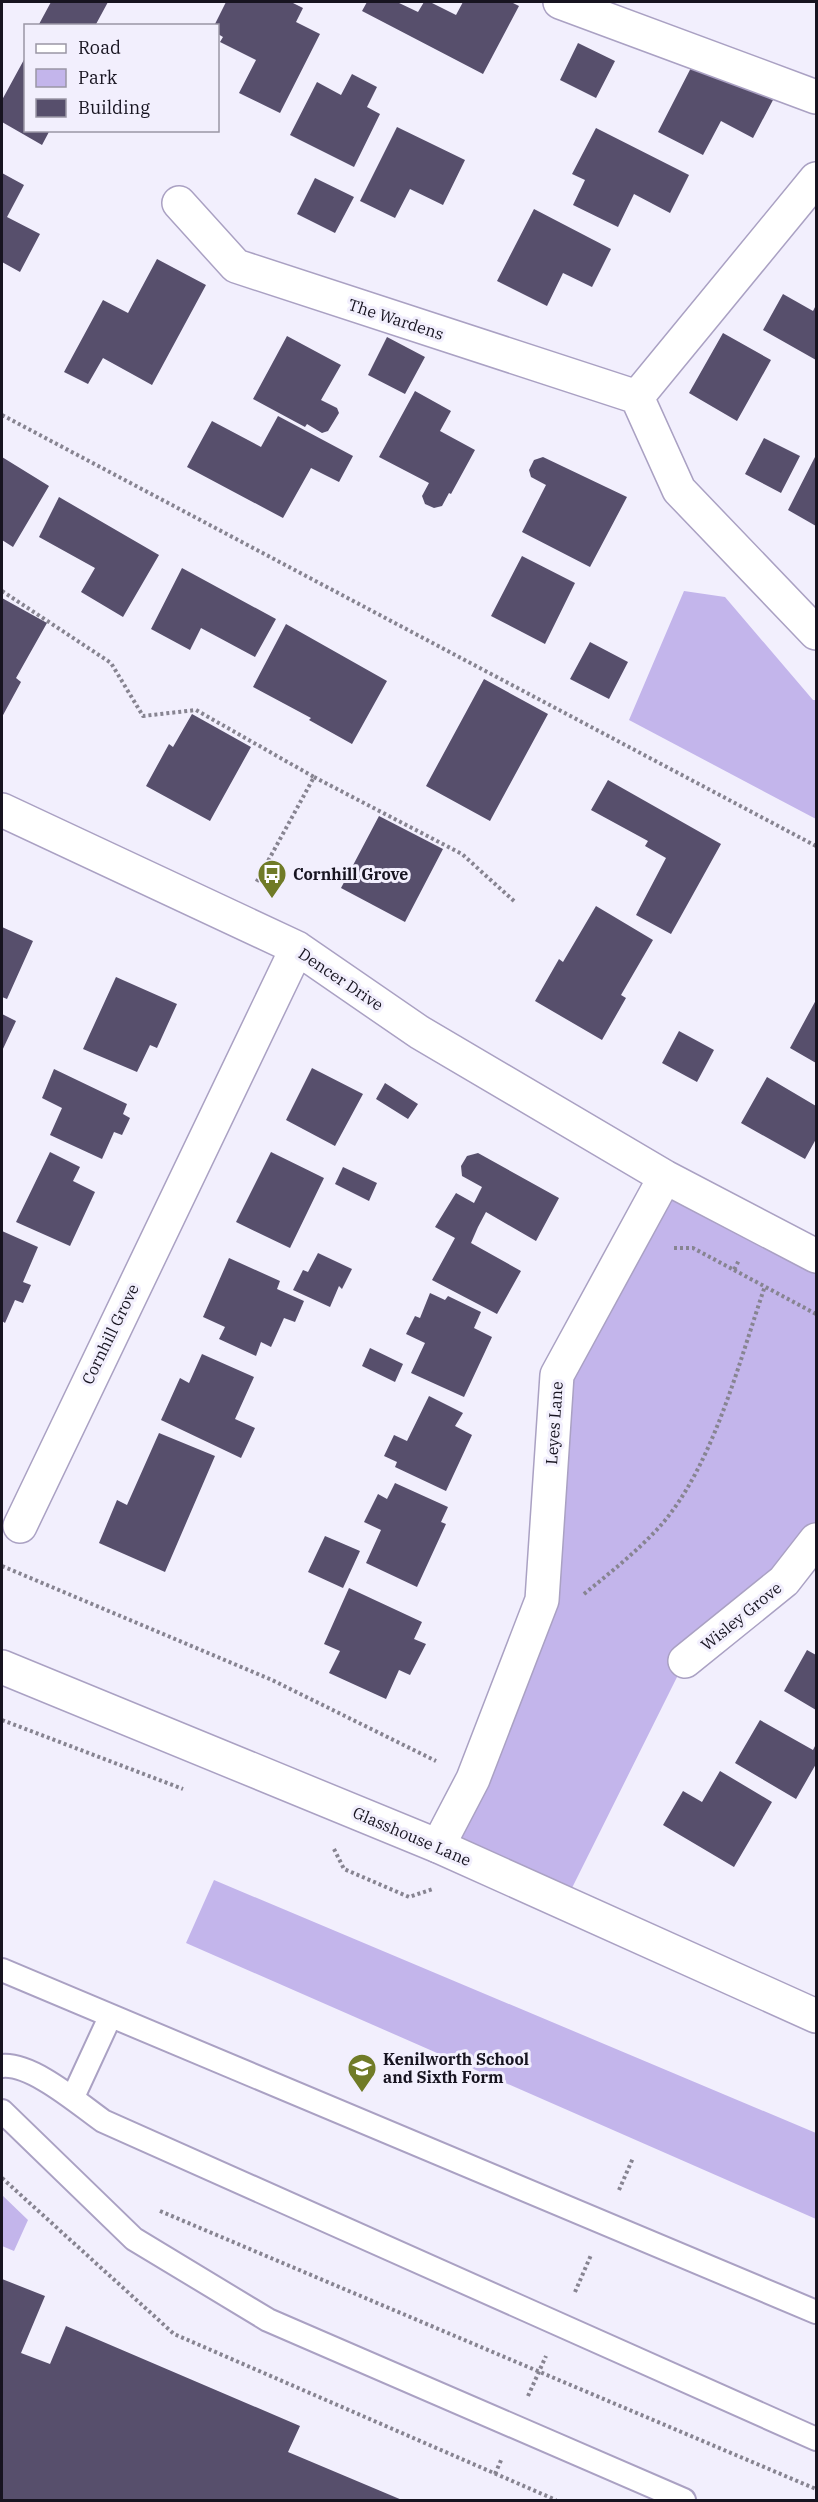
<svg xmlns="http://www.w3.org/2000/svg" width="818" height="2502" viewBox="0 0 818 2502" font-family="'IBM Plex Serif',serif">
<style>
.green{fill:#c3b5eb}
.building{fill:#574f6c}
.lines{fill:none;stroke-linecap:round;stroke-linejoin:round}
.lane-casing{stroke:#aaa1c3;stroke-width:26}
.street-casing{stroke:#aaa1c3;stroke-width:36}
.secondary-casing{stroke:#aaa1c3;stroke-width:36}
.path{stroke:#878491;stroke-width:4;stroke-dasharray:3 3;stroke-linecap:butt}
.lane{stroke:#fff;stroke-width:22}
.street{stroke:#fff;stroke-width:33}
.secondary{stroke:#fff;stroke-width:33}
.labels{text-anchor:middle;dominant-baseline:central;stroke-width:6;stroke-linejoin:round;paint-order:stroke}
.street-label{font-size:16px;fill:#171420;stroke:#f2effd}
.poi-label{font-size:16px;font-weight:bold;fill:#171420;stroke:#f2effd;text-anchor:start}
</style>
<rect width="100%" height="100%" fill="#f2effd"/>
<path class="green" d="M 684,591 L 725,597 L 813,700 L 816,700 L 816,819 L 629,720 Z
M 665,1177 L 816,1256 L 816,1540 L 685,1661 L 565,1902 L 438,1846 L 542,1600 L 557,1375 Z
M 214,1880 L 816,2133 L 816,2219 L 186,1943 Z
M 2,2195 L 28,2220 L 14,2251 L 2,2246 Z"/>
<path class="building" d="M 51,2 L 108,2 L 95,26 L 38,26 Z
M 226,2 L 291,2 L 303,8 L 296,22 L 320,34 L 280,113 L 239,93 L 256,60 L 220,42 L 223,37 L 218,34 L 218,26 L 214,26 Z
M 367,2 L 397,2 L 418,12 L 424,2 L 430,2 L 456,15 L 463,2 L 511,2 L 519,6 L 483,74 L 362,11 Z
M 578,43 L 615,61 L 596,98 L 560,80 Z
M 26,56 L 26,130 L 50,130 L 42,145 L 2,122 L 2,100 Z
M 695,60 L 773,100 L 753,138 L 721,121 L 703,155 L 658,132 Z
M 352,74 L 377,87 L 367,107 L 380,114 L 354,167 L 290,135 L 317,82 L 341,95 Z
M 397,127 L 465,160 L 443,205 L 410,189 L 395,218 L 360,201 Z
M 596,128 L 689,175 L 670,213 L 634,194 L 618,227 L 573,205 L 585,180 L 572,174 Z
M 2,173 L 24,185 L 7,217 L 40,234 L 20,272 L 2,262 Z
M 315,178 L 354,197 L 335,233 L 297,214 Z
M 534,209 L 611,249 L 592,287 L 563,273 L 547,306 L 497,281 Z
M 157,259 L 206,285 L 152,385 L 103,358 L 88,384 L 64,372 L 103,300 L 128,313 Z
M 783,294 L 813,311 L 816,305 L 816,360 L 763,330 Z
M 723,333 L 771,360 L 737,421 L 689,393 Z
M 287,336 L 341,365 L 321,400 L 337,408 L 339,413 L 328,431 L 322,433 L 307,424 L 305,427 L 253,399 Z
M 387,337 L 425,357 L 405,394 L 368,375 Z
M 415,391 L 451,411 L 440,431 L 475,450 L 451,494 L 449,493 L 442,506 L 434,508 L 425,504 L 422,496 L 429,483 L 379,457 Z
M 278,416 L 353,456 L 339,482 L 311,468 L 283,518 L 187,467 L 212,421 L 261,447 Z
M 764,438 L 800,456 L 781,493 L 745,474 Z
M 816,455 L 816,526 L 788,510 Z
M 2,457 L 49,486 L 13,547 L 2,540 Z
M 543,457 L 627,497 L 590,567 L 522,532 L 546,485 L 531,477 L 529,470 L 534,460 Z
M 59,497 L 159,555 L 123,617 L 81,592 L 95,568 L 39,537 Z
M 522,556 L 575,583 L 545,644 L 491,616 Z
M 182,568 L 276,619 L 255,657 L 201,628 L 190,650 L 151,629 Z
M 2,598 L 47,623 L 16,678 L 21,682 L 2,717 Z
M 286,624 L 387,681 L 352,744 L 309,720 L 311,718 L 253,687 Z
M 590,642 L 628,662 L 609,699 L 570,679 Z
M 484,679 L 548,714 L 490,821 L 426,786 Z
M 192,714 L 251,747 L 210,821 L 146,786 L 169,744 L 173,747 Z
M 608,780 L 721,844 L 671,934 L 636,915 L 666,858 L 645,846 L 648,841 L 591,810 Z
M 379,816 L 443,849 L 405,922 L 341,888 Z
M 596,906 L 653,940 L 621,995 L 626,998 L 602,1040 L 535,1001 L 559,959 L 563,962 Z
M 2,927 L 33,941 L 7,999 L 2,997 Z
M 116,977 L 177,1004 L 157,1048 L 150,1045 L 137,1072 L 83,1049 Z
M 816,1000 L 816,1063 L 790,1048 Z
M 2,1014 L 16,1021 L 2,1051 Z
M 679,1031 L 714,1050 L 697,1082 L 662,1063 Z
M 312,1068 L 363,1094 L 335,1146 L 286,1120 Z
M 54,1069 L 127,1104 L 123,1114 L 130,1118 L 122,1135 L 114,1132 L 102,1159 L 50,1135 L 62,1108 L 42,1098 Z
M 767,1077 L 816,1106 L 816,1139 L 805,1159 L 741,1123 Z
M 385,1083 L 418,1104 L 408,1119 L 376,1099 Z
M 50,1152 L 80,1167 L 73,1181 L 95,1192 L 70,1246 L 16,1222 Z
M 271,1152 L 324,1178 L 290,1248 L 236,1222 Z
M 478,1153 L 559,1198 L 536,1241 L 486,1212 L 478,1227 L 471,1243 L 521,1271 L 497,1314 L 432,1280 L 455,1238 L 435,1227 L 456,1193 L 474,1203 L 482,1187 L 462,1176 L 461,1166 L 467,1156 Z
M 343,1167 L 377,1183 L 369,1201 L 335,1184 Z
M 2,1231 L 38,1247 L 23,1282 L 31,1285 L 23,1303 L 15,1300 L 5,1323 L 2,1321 Z
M 318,1253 L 352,1269 L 342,1289 L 339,1286 L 330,1307 L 293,1290 L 303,1270 L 308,1272 Z
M 229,1258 L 280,1281 L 277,1289 L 304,1301 L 295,1322 L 284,1318 L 271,1347 L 261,1342 L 256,1356 L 219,1339 L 225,1327 L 203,1317 Z
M 430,1293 L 445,1300 L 448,1296 L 481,1312 L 474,1328 L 492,1337 L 464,1397 L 411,1373 L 425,1343 L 406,1334 L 415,1316 L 420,1318 Z
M 370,1348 L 403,1364 L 395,1382 L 362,1366 Z
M 202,1354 L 254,1377 L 235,1419 L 255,1428 L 241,1458 L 161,1420 L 180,1378 L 189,1383 Z
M 429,1396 L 463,1413 L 455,1426 L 472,1435 L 446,1491 L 395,1467 L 397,1462 L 384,1456 L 394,1435 L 407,1441 Z
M 159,1433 L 215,1456 L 165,1572 L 99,1543 L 117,1500 L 127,1505 Z
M 395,1483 L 448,1507 L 441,1522 L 446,1524 L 417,1587 L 366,1563 L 381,1530 L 364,1522 L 378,1494 L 387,1499 Z
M 325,1536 L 360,1551 L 343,1588 L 308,1572 Z
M 349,1588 L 422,1622 L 414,1639 L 426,1644 L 410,1675 L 399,1670 L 386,1699 L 329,1673 L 340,1651 L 324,1644 Z
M 807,1650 L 816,1655 L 816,1710 L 784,1691 Z
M 760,1720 L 813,1750 L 816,1744 L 816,1764 L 796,1799 L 735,1763 Z
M 720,1771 L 772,1802 L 734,1867 L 663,1825 L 683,1791 L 702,1802 Z
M 2,2279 L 45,2296 L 21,2353 L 50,2364 L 66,2326 L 300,2426 L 288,2452 L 402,2500 L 2,2500 Z"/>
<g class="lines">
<g class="lane-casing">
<path id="lane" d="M 2,1970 L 816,2312
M 2,2066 C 32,2063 79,2104 103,2121 L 816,2439
M 73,2097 L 110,2017
M 2,2111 L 134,2239 L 268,2320 L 684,2500"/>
</g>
<g class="street-casing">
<path id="street" d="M 560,2 L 816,97
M 179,203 L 236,266 L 637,397 L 816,179
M 637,397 L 679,490 L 816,633
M 2,810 L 297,948 L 419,1032 L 665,1177 L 816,1256
M 20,1526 L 297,948
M 685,1661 L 784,1581 L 816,1540
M 438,1846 L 473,1779 L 542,1600 L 557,1375 L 665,1177"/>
</g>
<g class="secondary-casing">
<path id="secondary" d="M 2,1667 L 438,1846 L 816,2016"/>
</g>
<path class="path" d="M 2,415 L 816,846
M 2,591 L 111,663 L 143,716 L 196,710 L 314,777 L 256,883
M 314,777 L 462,854 L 515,902
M 674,1248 L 693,1248 L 734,1270 L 739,1260
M 734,1270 L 816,1314
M 2,1566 L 272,1680 L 436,1761
M 584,1594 C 611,1572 639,1550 662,1524 C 714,1463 739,1362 765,1286
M 2,1720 L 183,1789
M 334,1849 L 344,1869 L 409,1897 L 433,1889
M 2,2178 L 174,2334 L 556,2500
M 619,2190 L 633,2158
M 160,2211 L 816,2489
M 575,2292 L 591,2255
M 528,2396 L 546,2356
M 495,2474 L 502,2458"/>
<use href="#lane" class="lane"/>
<use href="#street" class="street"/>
<use href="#secondary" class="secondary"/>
</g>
<defs>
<g id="bus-pin" transform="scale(1.5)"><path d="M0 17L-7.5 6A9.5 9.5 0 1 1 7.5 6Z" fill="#707b27" stroke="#f2effd"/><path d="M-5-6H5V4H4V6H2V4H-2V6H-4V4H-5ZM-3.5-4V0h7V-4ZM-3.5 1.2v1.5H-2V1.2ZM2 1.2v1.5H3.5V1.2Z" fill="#fff"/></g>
<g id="school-pin" transform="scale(1.5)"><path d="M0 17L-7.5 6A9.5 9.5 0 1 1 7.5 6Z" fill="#707b27" stroke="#f2effd"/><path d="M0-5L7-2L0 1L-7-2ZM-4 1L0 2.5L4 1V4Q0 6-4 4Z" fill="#fff"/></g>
</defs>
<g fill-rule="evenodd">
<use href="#bus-pin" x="272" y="874"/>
<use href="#school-pin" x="362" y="2068"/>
</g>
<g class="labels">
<g class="street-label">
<text transform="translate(396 319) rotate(18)">The Wardens</text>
<text transform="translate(341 979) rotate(34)">Dencer Drive</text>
<text transform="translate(110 1334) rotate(-64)">Cornhill Grove</text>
<text transform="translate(554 1423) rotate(-86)">Leyes Lane</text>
<text transform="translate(741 1616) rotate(-39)">Wisley Grove</text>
<text transform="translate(412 1836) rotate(23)">Glasshouse Lane</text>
</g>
<g class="poi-label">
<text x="293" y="874">Cornhill Grove</text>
<text x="383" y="2059">Kenilworth School<tspan x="383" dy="18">and Sixth Form</tspan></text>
</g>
</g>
<rect width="818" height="2502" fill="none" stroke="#171420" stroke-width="6"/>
<rect x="24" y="24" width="195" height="108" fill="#f2effd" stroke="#9a97a5" stroke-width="1.5"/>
<rect x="36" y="44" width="30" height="9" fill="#ffffff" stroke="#9a97a5" stroke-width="1.5"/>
<text x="78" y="54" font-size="18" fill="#171420">Road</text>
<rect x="36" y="69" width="30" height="18" fill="#c3b5eb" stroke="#9a97a5" stroke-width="1.5"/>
<text x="78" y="84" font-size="18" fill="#171420">Park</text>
<rect x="36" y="99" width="30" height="18" fill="#574f6c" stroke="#9a97a5" stroke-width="1.5"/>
<text x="78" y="114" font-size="18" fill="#171420">Building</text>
</svg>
